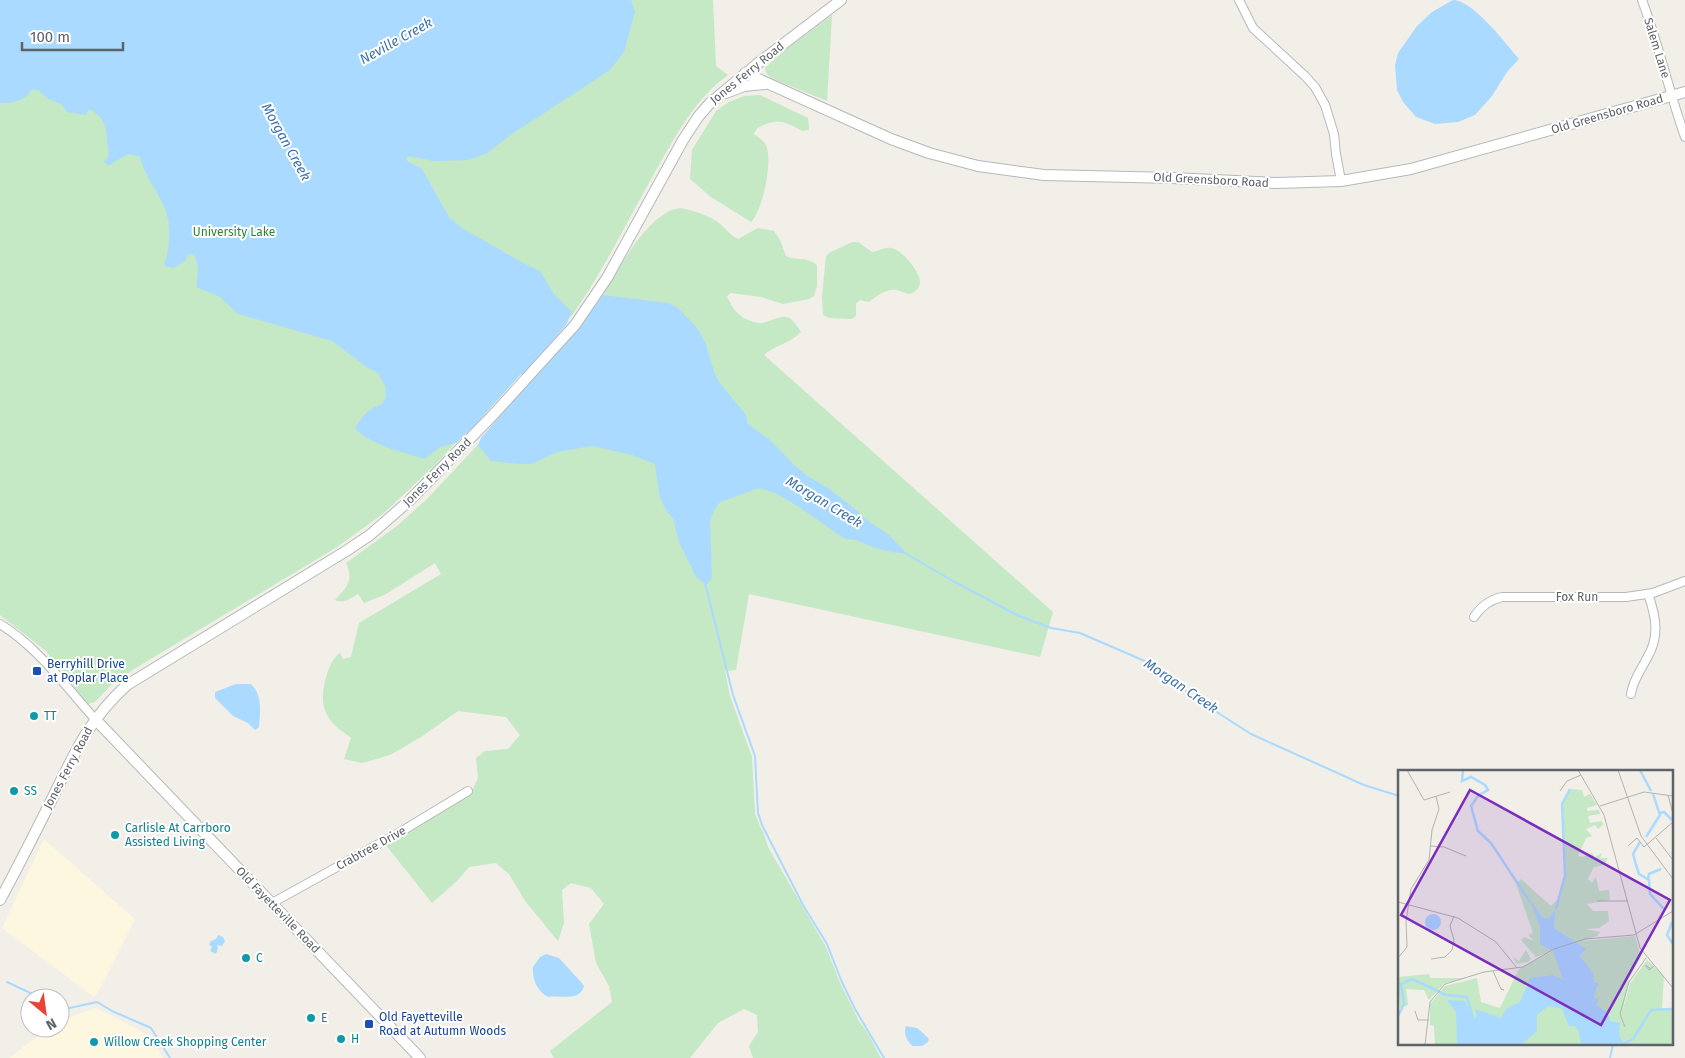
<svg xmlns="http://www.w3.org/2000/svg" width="1685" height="1058" viewBox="0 0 1685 1058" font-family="'Fira Sans',sans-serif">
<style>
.commercial{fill:#fef7e0}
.green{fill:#c5e8c5}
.water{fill:#aadaff}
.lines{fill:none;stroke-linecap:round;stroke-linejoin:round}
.stream{stroke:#aadaff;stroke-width:2}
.minor-casing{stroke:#b5b8bc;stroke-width:10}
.tertiary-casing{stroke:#b5b8bc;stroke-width:12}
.minor{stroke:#fff;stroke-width:8}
.tertiary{stroke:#fff;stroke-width:10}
.transit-dot{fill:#1a4fb4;stroke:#fff;stroke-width:2}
.culture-dot{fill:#0f9aa8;stroke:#fff;stroke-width:2}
.labels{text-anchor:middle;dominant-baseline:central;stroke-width:4;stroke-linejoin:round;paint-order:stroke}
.street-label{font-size:12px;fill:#5f6368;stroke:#fff}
.park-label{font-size:12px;fill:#348238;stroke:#fff}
.transit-label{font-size:12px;fill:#164399;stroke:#fff;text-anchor:start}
.culture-label{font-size:12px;fill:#0d838f;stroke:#fff;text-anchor:start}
.water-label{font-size:14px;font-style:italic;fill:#4174aa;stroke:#fff}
.inset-river{fill:none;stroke:#aadaff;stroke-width:2.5}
.inset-road{fill:none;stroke:#b3b3b1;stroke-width:1}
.view{fill:#7b2cbf;fill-opacity:0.15;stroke:#7b2cbf;stroke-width:2.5}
.inset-edge{fill:none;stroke:#5f6368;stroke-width:2.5}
</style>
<rect width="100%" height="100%" fill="#f1efe8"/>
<path class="commercial" d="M 44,839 L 135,919 L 101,987 L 94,997 L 2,928 Z
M 96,1008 L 150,1036 L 163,1058 L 9,1058 L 31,1041 L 51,1028 L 60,1028 L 60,1023 L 72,1016 Z"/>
<path class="green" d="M 0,0 L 713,0 L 716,66 L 728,75 C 696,98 678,132 659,165 C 630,215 606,267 573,314 L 436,464 L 384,513 L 337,547 L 134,669 L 110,686 L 95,702 L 88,704 L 46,651 L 0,615 Z
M 832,15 L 827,101 L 771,78 L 766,73 L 765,68 L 784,51 Z
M 760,95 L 808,118 L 809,130 L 802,131 C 783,120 778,118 757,128 L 754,134 C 758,137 764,141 766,145 C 773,161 763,210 751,222 L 711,197 L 690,179 L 692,150 L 716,111 L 729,102 L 744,96 Z
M 681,208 C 694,211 709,215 719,223 C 726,229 730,235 738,239 L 758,228 L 774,231 L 780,240 L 786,256 C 798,262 804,255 817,265 L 817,286 L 814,296 L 809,299 L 783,304 L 761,297 L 731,293 L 727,296 C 733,310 739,318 754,322 C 758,323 762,324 766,322 C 785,316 788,311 801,332 C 791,343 775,345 764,355 L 1053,612 L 1040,657 L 749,594 L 736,670 L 725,671 L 730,696 L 752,757 L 755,814 L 760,826 L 764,834 L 768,847 L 826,947 L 840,983 L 859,1021 L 867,1032 L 881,1058 L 753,1058 L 749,1046 L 758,1032 L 757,1015 L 744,1009 L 718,1023 L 690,1058 L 554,1058 L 550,1051 L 612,1002 L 609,986 L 596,963 L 589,924 L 604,904 L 591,888 L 571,883 L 562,890 L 564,923 L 558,941 L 525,901 L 509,874 L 496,863 L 469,867 L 457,881 L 432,903 L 385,844 L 470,795 L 478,778 L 476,758 L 485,751 L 508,749 L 520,735 L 506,717 L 458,711 L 421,737 L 390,755 L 362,763 L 344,759 L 351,738 C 345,733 335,727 331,721 C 328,717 325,711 324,707 C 320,693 328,660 340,653 L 343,659 L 351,657 L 359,623 L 441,574 L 435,563 L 386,594 L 364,603 L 358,594 C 351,598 344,604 335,600 C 347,587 354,581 346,563 L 397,526 L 428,498 L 576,340 L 607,296 L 603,295 C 619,269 639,229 666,213 C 670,210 676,209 681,208 Z
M 852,242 L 858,242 L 872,252 C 878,251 886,247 891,248 C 902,249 921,273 920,283 C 919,289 915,292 910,294 C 905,293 901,291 897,290 C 887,288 876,296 869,302 L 860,300 L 856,304 L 856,316 L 852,319 L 829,318 L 823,315 L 822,296 L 826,256 L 829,253 Z"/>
<path class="water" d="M 0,0 L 631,0 L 635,12 L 624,52 L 610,70 L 512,134 L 486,154 L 468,160 L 434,161 L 407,156 L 406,160 L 422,169 L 449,217 L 462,228 L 525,264 L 540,271 L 554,294 L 572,312 L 566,325 L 548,346 L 557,351 L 583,323 L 603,295 L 668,303 L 678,308 L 698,329 L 706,344 L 714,372 L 719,382 L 746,415 L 748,424 L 771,441 L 793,464 L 806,475 L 828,488 L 849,504 L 868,521 L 889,535 L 907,554 L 892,552 L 875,548 L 856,540 L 845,539 L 799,507 L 775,493 L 759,488 L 720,502 L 714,510 L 710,522 L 712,578 L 706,585 L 696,577 L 679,542 L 673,518 L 666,510 L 660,498 L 655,464 L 632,455 L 592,446 L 557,452 L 532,464 L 519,464 L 491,461 L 478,445 L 481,438 L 529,382 L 521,374 L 476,424 L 456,443 L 440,447 L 425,459 C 405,453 367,444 355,428 C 364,414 367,410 382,404 L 386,396 L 385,386 L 378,373 L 368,368 L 332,341 L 238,314 L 220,297 L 196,287 C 198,276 200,263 193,254 L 187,255 L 186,260 L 174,268 L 164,266 C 171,245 172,221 162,202 C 154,186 144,174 140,157 L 128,154 L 108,166 L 104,162 L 109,155 C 105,135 111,120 89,109 L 86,115 L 67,112 L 61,104 L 48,99 L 38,90 L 32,90 C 22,102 14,103 0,103 Z
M 1453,0 C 1473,0 1506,44 1519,59 L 1507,72 L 1492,96 L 1475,115 L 1458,122 L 1435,124 L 1416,117 L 1403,102 L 1397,90 L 1395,65 L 1398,53 L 1417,26 L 1432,12 Z
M 236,684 L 251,684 C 263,696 260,712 259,727 L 255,730 L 248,723 L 233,716 L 215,698 L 215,692 Z
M 218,935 L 223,937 L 225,941 L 222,946 L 217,945 L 218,948 L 216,954 L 210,951 L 212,947 L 209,944 L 211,941 L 216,939 Z
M 546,954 L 559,958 L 581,982 L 584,986 C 580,1002 561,995 548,997 C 537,991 532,979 533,967 L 540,957 Z
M 906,1026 L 917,1028 C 920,1030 927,1037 929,1039 L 928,1042 L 922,1046 L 913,1046 C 907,1042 903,1033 906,1026 Z"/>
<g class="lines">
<path class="stream" d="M 905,553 L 951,580 L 1017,615 L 1051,628 L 1080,633 L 1147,662 L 1198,700 L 1251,734 L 1364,785 L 1399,796
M 705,583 L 733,695 L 755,756 L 758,813 L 762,825 L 803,905 L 827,944 L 841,980 L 855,1009 L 884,1058
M 7,982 L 41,998
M 60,1007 L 65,1009 L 97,1002 L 112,1011 L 151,1028 L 170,1058
M 1610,1058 L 1613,1044"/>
<g class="minor-casing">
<path id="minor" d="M 1239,0 L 1253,28 L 1305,76 L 1315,87 L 1325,105 L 1334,134 L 1336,154 L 1341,181
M 1642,0 C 1659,45 1669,92 1685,137
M 1474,617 C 1481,606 1489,600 1502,597 L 1626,597 L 1653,593 L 1685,581
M 0,624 C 39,648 65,686 95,719
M 1631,694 C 1633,680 1641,670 1647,658 C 1660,637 1656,616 1648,594
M 272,903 L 402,831 L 468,791"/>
</g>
<g class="tertiary-casing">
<path id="tertiary" d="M 745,73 L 891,139 L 929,153 L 978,166 L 1044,175 L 1173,178 L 1277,183 L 1341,181 L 1411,169 L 1685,92
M 726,93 L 744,86 L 765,84
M 95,719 L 420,1058
M 0,900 C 18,867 35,833 52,799 C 74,754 89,719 127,685 L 346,551 L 370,535 L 410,500 L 493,415 L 575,325 L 607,278 L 683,140 L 698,117 L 710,103 L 757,64 L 841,0"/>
</g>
<use href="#minor" class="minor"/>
<use href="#tertiary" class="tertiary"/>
</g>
<g class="transit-dot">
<rect x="32" y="666" width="10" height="10" rx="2.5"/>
<rect x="364" y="1019" width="10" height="10" rx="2.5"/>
</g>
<g class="culture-dot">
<circle cx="34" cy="716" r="5"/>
<circle cx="14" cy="791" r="5"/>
<circle cx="115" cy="835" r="5"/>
<circle cx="246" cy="958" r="5"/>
<circle cx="311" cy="1018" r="5"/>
<circle cx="341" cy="1039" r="5"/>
<circle cx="94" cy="1042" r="5"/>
</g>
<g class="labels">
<g class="street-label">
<text transform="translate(1657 48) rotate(73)">Salem Lane</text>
<text transform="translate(747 73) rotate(-39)">Jones Ferry Road</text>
<text transform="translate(1607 114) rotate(-16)">Old Greensboro Road</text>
<text transform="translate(1211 180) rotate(3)">Old Greensboro Road</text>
<text transform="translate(437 472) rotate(-45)">Jones Ferry Road</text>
<text x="1577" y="597">Fox Run</text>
<text transform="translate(68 768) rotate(-62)">Jones Ferry Road</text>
<text transform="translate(371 848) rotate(-29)">Crabtree Drive</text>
<text transform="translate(278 910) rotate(46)">Old Fayetteville Road</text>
</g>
<g class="park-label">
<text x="234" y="232">University Lake</text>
</g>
<g class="transit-label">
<text x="47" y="664">Berryhill Drive<tspan x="47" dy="14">at Poplar Place</tspan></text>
<text x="379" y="1017">Old Fayetteville<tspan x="379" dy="14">Road at Autumn Woods</tspan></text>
</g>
<g class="culture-label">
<text x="44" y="716">TT</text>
<text x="24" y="791">SS</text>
<text x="125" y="828">Carlisle At Carrboro<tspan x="125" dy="14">Assisted Living</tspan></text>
<text x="256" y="958">C</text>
<text x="321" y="1018">E</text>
<text x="351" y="1039">H</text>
<text x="104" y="1042">Willow Creek Shopping Center</text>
</g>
<g class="water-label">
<text transform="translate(396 41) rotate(-29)">Neville Creek</text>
<text transform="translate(286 142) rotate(61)">Morgan Creek</text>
<text transform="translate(824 502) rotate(31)">Morgan Creek</text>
<text transform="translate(1181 686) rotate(34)">Morgan Creek</text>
</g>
</g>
<g transform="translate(1398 770)">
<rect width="275" height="275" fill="#f1efe8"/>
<path d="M 173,19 L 184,20 L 186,27 L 192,24 L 199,35 L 189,38 L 189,41 L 201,40 L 202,44 L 190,46 L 192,53 L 203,51 L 206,54 L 200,59 L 197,55 L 188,59 L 194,66 L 188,68 L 180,86 L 185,87 L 194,83 L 197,87 L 204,83 L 202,88 L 210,88 L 206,95 L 196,97 L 190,109 L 194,113 L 198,107 L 201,121 L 211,120 L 212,130 L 189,134 L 195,141 L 210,141 L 211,151 L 201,158 L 188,159 L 202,162 L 199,166 L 138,187 L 123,170 L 126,167 L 136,171 L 130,165 L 135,163 L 118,114 L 123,109 L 153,136 L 161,128 L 167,105 L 165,34 ZM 237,166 L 243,187 L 231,209 L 225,239 L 232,214 L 249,190 L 266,206 L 264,238 L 275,238 L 274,275 L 37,275 L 36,256 L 32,255 L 32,234 L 47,216 L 79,208 L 83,232 L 102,238 L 121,199 L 155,181 L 184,171 ZM 128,180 L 133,189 L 130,192 L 119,194 L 115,187 L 121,191 ZM 31,204 L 32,208 L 69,208 L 47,213 L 31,230 L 26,220 L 8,219 L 10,235 L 2,238 L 0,207 Z" fill="#c5e8c5"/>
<path d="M 132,130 L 145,148 L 151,148 L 157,140 L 156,158 L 188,179 L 182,186 L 195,203 L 196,213 L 201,213 L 197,221 L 196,228 L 201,229 L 198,235 L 210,243 L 212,251 L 222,253 L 221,265 L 227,275 L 183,275 L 181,262 L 177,256 L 171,256 L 164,239 L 150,236 L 139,245 L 139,261 L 123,275 L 59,275 L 58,242 L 49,230 L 67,231 L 75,248 L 79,246 L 77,239 L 103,248 L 109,238 L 122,232 L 132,208 L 155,205 L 165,210 L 155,181 L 142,174 L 142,156 ZM27 152a8 8 0 1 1 16 0a8 8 0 1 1-16 0Z" fill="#aadaff"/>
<path class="inset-river" d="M 65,0 L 64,11 L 73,7 L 87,15 L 90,20 L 81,25 L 73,36 L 80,61 L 93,73 L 132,132M 242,0 L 253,21M 262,43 L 266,42 L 274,50M 248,67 L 262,45 L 255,24M 242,72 L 235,84 L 239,98 L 241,104 L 251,110 L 252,124 L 266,139M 250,109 L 251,104 L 263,99M 158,139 L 167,105 L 164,34 L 172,19M 274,152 L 269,165 L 275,174M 0,246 L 6,234 L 3,214 L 14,209 L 48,225 L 69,227 L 75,248M 225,274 L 235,269 L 253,240 L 275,239"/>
<path class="inset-road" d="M 9,0 L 26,30 L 52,22M 180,0 L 206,45 L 242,178 L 275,218M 220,0 L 243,66 L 275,109M 162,21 L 169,11 L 183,5M 270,25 L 275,44M 202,36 L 246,22 L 275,26M 258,68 L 275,90M 33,76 L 46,77 L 68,86M 230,76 L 239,68 L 246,77 L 275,52M 199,131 L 230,131M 0,132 L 60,148 L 98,172 L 119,198M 0,188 L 9,177 L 8,151 L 13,119 L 31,90 L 34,60 L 41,39 L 38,26M 33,189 L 47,187 L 54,180 L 56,170 L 52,156 L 56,146M 253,199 L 247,195 L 251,200 L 256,196M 95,201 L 103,219 L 106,220 L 103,219M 17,241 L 20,250 L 31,250M 227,257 L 222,244 L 231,212 L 248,188M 27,275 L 32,232 L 47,214 L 86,202 L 125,197 L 156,179 L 187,169 L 236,165 L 275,141"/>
<path class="view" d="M 72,20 L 272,130 L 203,255 L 3,145 Z"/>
<rect width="275" height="275" class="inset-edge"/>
</g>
<g transform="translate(45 1013) rotate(151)"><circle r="24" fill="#ffffff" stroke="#bfc1c3"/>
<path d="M0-4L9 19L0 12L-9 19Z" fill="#ea4335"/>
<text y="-8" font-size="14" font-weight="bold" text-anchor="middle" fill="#5f6368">N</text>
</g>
<path d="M22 42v8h101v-8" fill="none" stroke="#5f6368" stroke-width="2.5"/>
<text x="30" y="42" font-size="15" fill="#5f6368" stroke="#ffffff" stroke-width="4" paint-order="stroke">100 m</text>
</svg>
